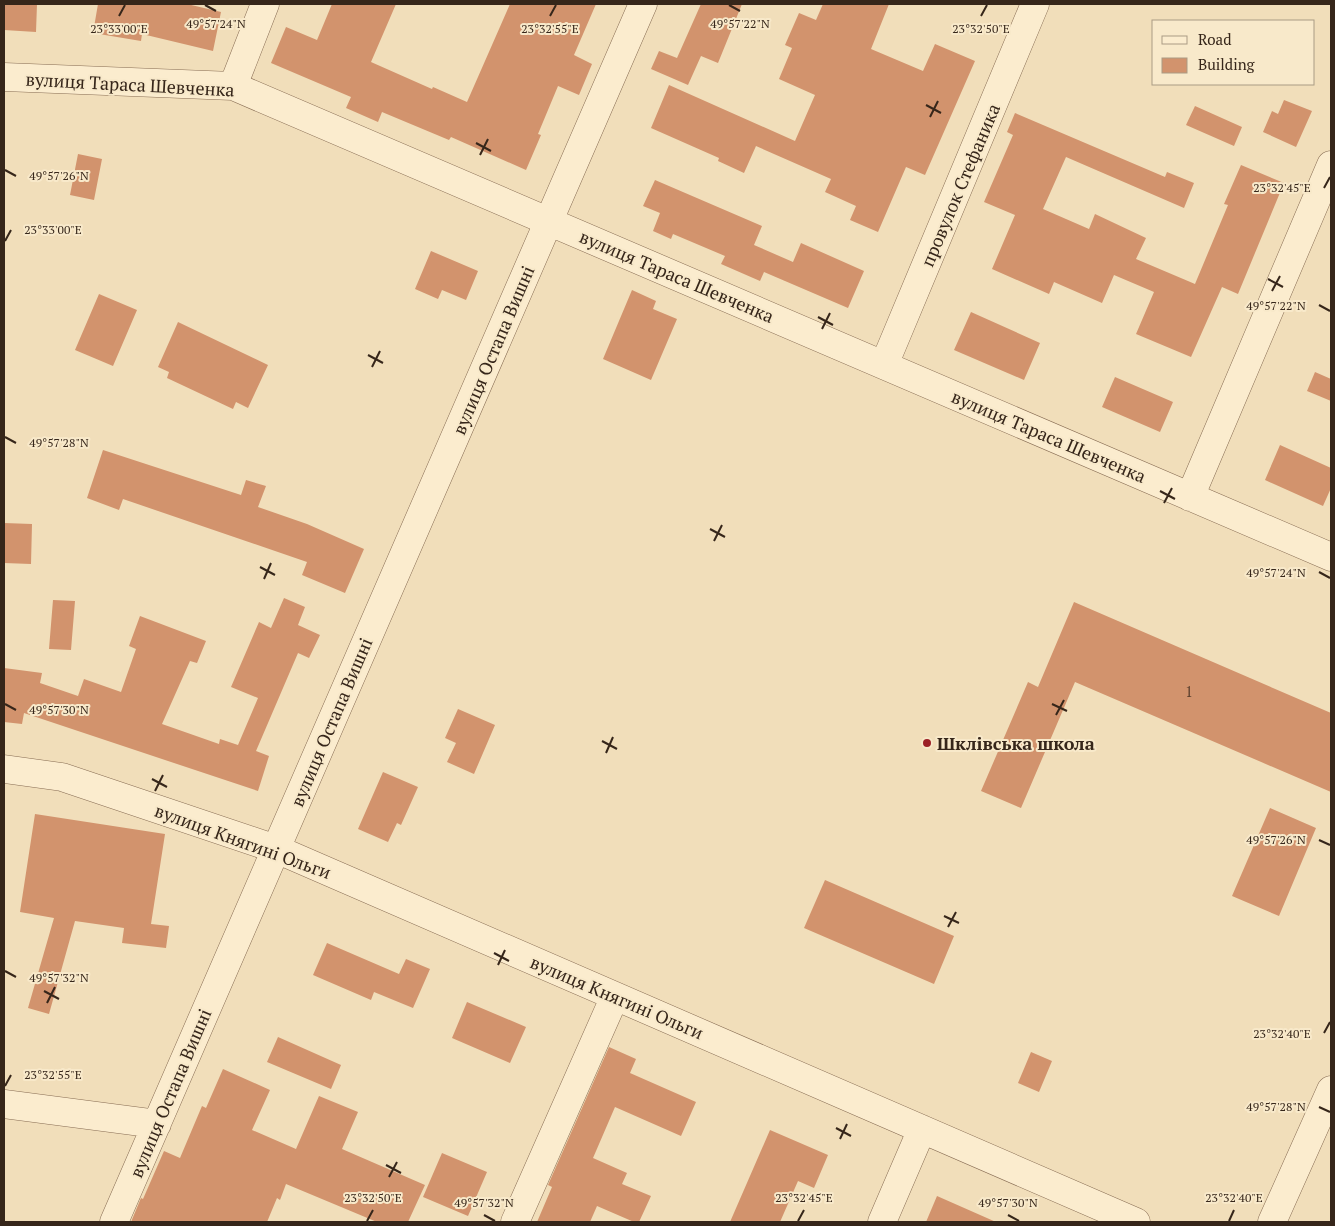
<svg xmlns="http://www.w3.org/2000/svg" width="1335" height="1226" viewBox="0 0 1335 1226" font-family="'PT Serif',serif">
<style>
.building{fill:#d2936d}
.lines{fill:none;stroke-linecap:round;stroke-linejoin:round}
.minor-casing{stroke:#886d54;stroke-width:29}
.tertiary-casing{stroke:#886d54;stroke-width:29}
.minor{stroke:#fbecce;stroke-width:28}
.tertiary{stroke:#fbecce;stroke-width:28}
.ticks{fill:none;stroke:#36261a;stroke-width:2}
.poi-dot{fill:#9c2026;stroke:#f8e9ca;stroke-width:2}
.labels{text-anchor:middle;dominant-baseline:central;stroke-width:4;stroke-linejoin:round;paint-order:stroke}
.number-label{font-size:15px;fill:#5d412f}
.street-label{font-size:18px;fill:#36261a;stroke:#f8e9ca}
.poi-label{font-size:18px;font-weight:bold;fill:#36261a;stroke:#f8e9ca;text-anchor:start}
.ticks-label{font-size:12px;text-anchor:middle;fill:#36261a;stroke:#f8e9ca;stroke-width:4;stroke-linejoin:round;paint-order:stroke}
</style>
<rect width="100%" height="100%" fill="#f1deba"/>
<path class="building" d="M 4,4 L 37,4 L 36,32 L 4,30 Z
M 98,4 L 187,4 L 221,12 L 213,51 L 142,34 L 141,41 L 93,33 Z
M 332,4 L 396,4 L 371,62 L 432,89 L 433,87 L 467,102 L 510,4 L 596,4 L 574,55 L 592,64 L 579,95 L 558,86 L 538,134 L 541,135 L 526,170 L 451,137 L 449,140 L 382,112 L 378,122 L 346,108 L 351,97 L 271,63 L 286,27 L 317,40 Z
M 701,4 L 742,4 L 718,63 L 701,56 L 688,85 L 651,69 L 659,51 L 677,58 Z
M 823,4 L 889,4 L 871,49 L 923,71 L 935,44 L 975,61 L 925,175 L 906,167 L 878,232 L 850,220 L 856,206 L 825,192 L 831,179 L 756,146 L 744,173 L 718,161 L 719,158 L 651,128 L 669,85 L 795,141 L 815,95 L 779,79 L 792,48 L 785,45 L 799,13 L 816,20 Z
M 1284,100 L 1312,111 L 1296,147 L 1263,132 L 1272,111 L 1278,114 Z
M 1195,106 L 1242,127 L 1234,146 L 1186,125 Z
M 1015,113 L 1165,177 L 1167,172 L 1194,183 L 1184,208 L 1066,157 L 1043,209 L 1089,229 L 1095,214 L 1146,238 L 1136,259 L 1195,284 L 1228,205 L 1224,204 L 1241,165 L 1284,183 L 1238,294 L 1222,287 L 1191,357 L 1136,334 L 1154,292 L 1114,275 L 1102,303 L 1054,282 L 1049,294 L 992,269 L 1015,215 L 984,202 L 1013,135 L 1007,132 Z
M 78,154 L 102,159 L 94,200 L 70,195 Z
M 655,180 L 762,226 L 754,245 L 793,262 L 801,243 L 864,271 L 848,308 L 764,272 L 760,281 L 721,264 L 725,256 L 673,234 L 671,239 L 653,231 L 660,213 L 643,206 Z
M 431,251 L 478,271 L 466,300 L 442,290 L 438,299 L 415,289 Z
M 632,290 L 656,301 L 653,309 L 677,319 L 651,380 L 603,359 Z
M 99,294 L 137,310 L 113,366 L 75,350 Z
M 971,312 L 1040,343 L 1024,380 L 954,350 Z
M 178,322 L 268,365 L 248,408 L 236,402 L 233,409 L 167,378 L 169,372 L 158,367 Z
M 1315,372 L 1331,379 L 1331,401 L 1307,391 Z
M 1115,377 L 1173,402 L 1160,432 L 1102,407 Z
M 1280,445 L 1331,468 L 1331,488 L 1323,506 L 1265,480 Z
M 103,450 L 241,495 L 246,480 L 266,486 L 258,507 L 307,524 L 364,549 L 345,593 L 302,575 L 307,562 L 123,499 L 119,510 L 87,498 Z
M 4,523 L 32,524 L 31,564 L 4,563 Z
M 284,598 L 305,607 L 298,625 L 320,635 L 309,658 L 298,653 L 256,751 L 269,756 L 258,791 L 24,713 L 22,724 L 4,722 L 4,668 L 42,673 L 40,683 L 78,696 L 84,679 L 121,692 L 136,649 L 129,646 L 140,616 L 206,641 L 197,663 L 190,661 L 162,724 L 219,744 L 220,739 L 238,745 L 258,698 L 231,687 L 259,622 L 271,628 Z
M 53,600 L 75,601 L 71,650 L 49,649 Z
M 1074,602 L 1331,713 L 1331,792 L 1075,682 L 1021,808 L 981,791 L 1028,682 L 1038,687 Z
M 458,709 L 495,725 L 474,774 L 447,762 L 456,743 L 445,738 Z
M 383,772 L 418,787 L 401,825 L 397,823 L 388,842 L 358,829 Z
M 1270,808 L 1316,828 L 1279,916 L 1232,896 Z
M 35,814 L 165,834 L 151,924 L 169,926 L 166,948 L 122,943 L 124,928 L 75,921 L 49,1014 L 28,1008 L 54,918 L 20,912 Z
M 825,880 L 954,936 L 934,984 L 804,928 Z
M 327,943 L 399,974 L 406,959 L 430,969 L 413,1008 L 374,992 L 371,1000 L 313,975 Z
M 467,1002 L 526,1027 L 510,1063 L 452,1038 Z
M 278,1037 L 341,1065 L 331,1089 L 267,1062 Z
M 609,1047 L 636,1059 L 630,1073 L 696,1102 L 681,1136 L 615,1107 L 593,1158 L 627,1173 L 622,1184 L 651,1196 L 639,1222 L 634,1222 L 597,1206 L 590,1222 L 537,1222 L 552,1187 L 548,1185 Z
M 1031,1052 L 1052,1061 L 1039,1092 L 1018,1083 Z
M 223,1069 L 270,1090 L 252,1130 L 296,1149 L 319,1096 L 358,1112 L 342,1149 L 425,1185 L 408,1222 L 377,1222 L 286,1184 L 280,1200 L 277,1198 L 267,1222 L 131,1222 L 141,1198 L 143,1199 L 164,1151 L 180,1158 L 202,1106 L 206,1108 Z
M 770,1130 L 828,1155 L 814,1188 L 798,1181 L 780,1222 L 730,1222 Z
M 442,1153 L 487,1172 L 468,1216 L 423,1197 Z
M 937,1196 L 996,1222 L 926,1222 Z"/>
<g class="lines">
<g class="minor-casing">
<path id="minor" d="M 4,77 L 233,86 L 1331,557
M 233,86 L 265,4
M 884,365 L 1035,4
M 1190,497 L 1331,165
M 4,769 L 62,777 L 276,849 L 1136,1222
M 4,1104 L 157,1124
M 114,1222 L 643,4
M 515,1222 L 615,996
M 882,1222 L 922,1129"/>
</g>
<g class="tertiary-casing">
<path id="tertiary" d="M 1272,1222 L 1331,1090"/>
</g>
<use href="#minor" class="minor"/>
<use href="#tertiary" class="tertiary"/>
</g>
<path class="ticks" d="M 205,5 L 216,11M 729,5 L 740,11M 119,16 L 125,5M 550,16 L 556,5M 981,16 L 987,5M 926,105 L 941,113M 930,117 L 938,101M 476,143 L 491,151M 480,155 L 488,139M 5,170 L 16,176M 1324,188 L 1330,177M 5,241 L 11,230M 1268,279 L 1283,287M 1272,291 L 1280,276M 1319,305 L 1330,311M 818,317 L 833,325M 822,329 L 830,313M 368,355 L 383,363M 372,367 L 380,351M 5,437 L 16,443M 1160,491 L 1175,499M 1164,503 L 1172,488M 710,529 L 725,537M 714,541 L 722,525M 260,567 L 275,575M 1319,572 L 1330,578M 264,579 L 271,563M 5,704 L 16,710M 1052,704 L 1067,711M 1056,715 L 1064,700M 602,741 L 617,749M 606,753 L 613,737M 152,779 L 167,787M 155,791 L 163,775M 1319,840 L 1330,845M 944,916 L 959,923M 948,927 L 956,912M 494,953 L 509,961M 498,965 L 505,950M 5,971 L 16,977M 44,991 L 59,999M 47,1003 L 55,987M 1324,1033 L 1330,1022M 5,1086 L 11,1075M 1319,1107 L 1330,1112M 836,1128 L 851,1136M 840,1139 L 847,1124M 386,1165 L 401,1173M 389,1177 L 397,1162M 484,1215 L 495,1221M 1008,1215 L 1019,1221M 367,1221 L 373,1210M 798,1221 L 804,1210M 1229,1221 L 1234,1210"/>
<circle class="poi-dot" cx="927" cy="743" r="5"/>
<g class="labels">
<g class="number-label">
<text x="1189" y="691">1</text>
</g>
<g class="street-label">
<text transform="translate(130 84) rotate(3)">вулиця Тараса Шевченка</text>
<text transform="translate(960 185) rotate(-67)">провулок Стефаника</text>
<text transform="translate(677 276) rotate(23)">вулиця Тараса Шевченка</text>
<text transform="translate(493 350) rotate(-67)">вулиця Остапа Вишні</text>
<text transform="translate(1049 436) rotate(23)">вулиця Тараса Шевченка</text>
<text transform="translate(331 722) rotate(-67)">вулиця Остапа Вишні</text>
<text transform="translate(243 841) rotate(20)">вулиця Княгині Ольги</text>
<text transform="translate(617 997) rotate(23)">вулиця Княгині Ольги</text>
<text transform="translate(170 1093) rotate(-67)">вулиця Остапа Вишні</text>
</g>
<g class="poi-label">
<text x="937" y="743">Шклівська школа</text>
</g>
</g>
<g class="ticks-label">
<text x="216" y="28">49°57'24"N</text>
<text x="740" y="28">49°57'22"N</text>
<text x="119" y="33">23°33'00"E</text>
<text x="550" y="33">23°32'55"E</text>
<text x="981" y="33">23°32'50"E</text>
<text x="59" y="180">49°57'26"N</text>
<text x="1282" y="192">23°32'45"E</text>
<text x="53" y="234">23°33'00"E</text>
<text x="1276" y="310">49°57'22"N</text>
<text x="59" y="447">49°57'28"N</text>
<text x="1276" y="577">49°57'24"N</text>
<text x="59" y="714">49°57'30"N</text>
<text x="1276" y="844">49°57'26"N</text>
<text x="59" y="982">49°57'32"N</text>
<text x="1282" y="1038">23°32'40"E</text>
<text x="53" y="1079">23°32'55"E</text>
<text x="1276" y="1111">49°57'28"N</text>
<text x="373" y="1202">23°32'50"E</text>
<text x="804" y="1202">23°32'45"E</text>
<text x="1234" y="1202">23°32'40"E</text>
<text x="1008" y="1207">49°57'30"N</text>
<text x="484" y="1207">49°57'32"N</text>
</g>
<rect width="1335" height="1226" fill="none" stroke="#36261a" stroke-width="10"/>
<rect x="1152" y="20" width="162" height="65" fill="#f8e9ca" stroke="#aa9b84"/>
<rect x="1162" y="36" width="25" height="8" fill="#fbecce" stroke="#aa9b84"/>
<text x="1198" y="45" font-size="15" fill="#36261a">Road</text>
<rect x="1162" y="58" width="25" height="15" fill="#d2936d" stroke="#aa9b84"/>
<text x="1198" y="70" font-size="15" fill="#36261a">Building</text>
</svg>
